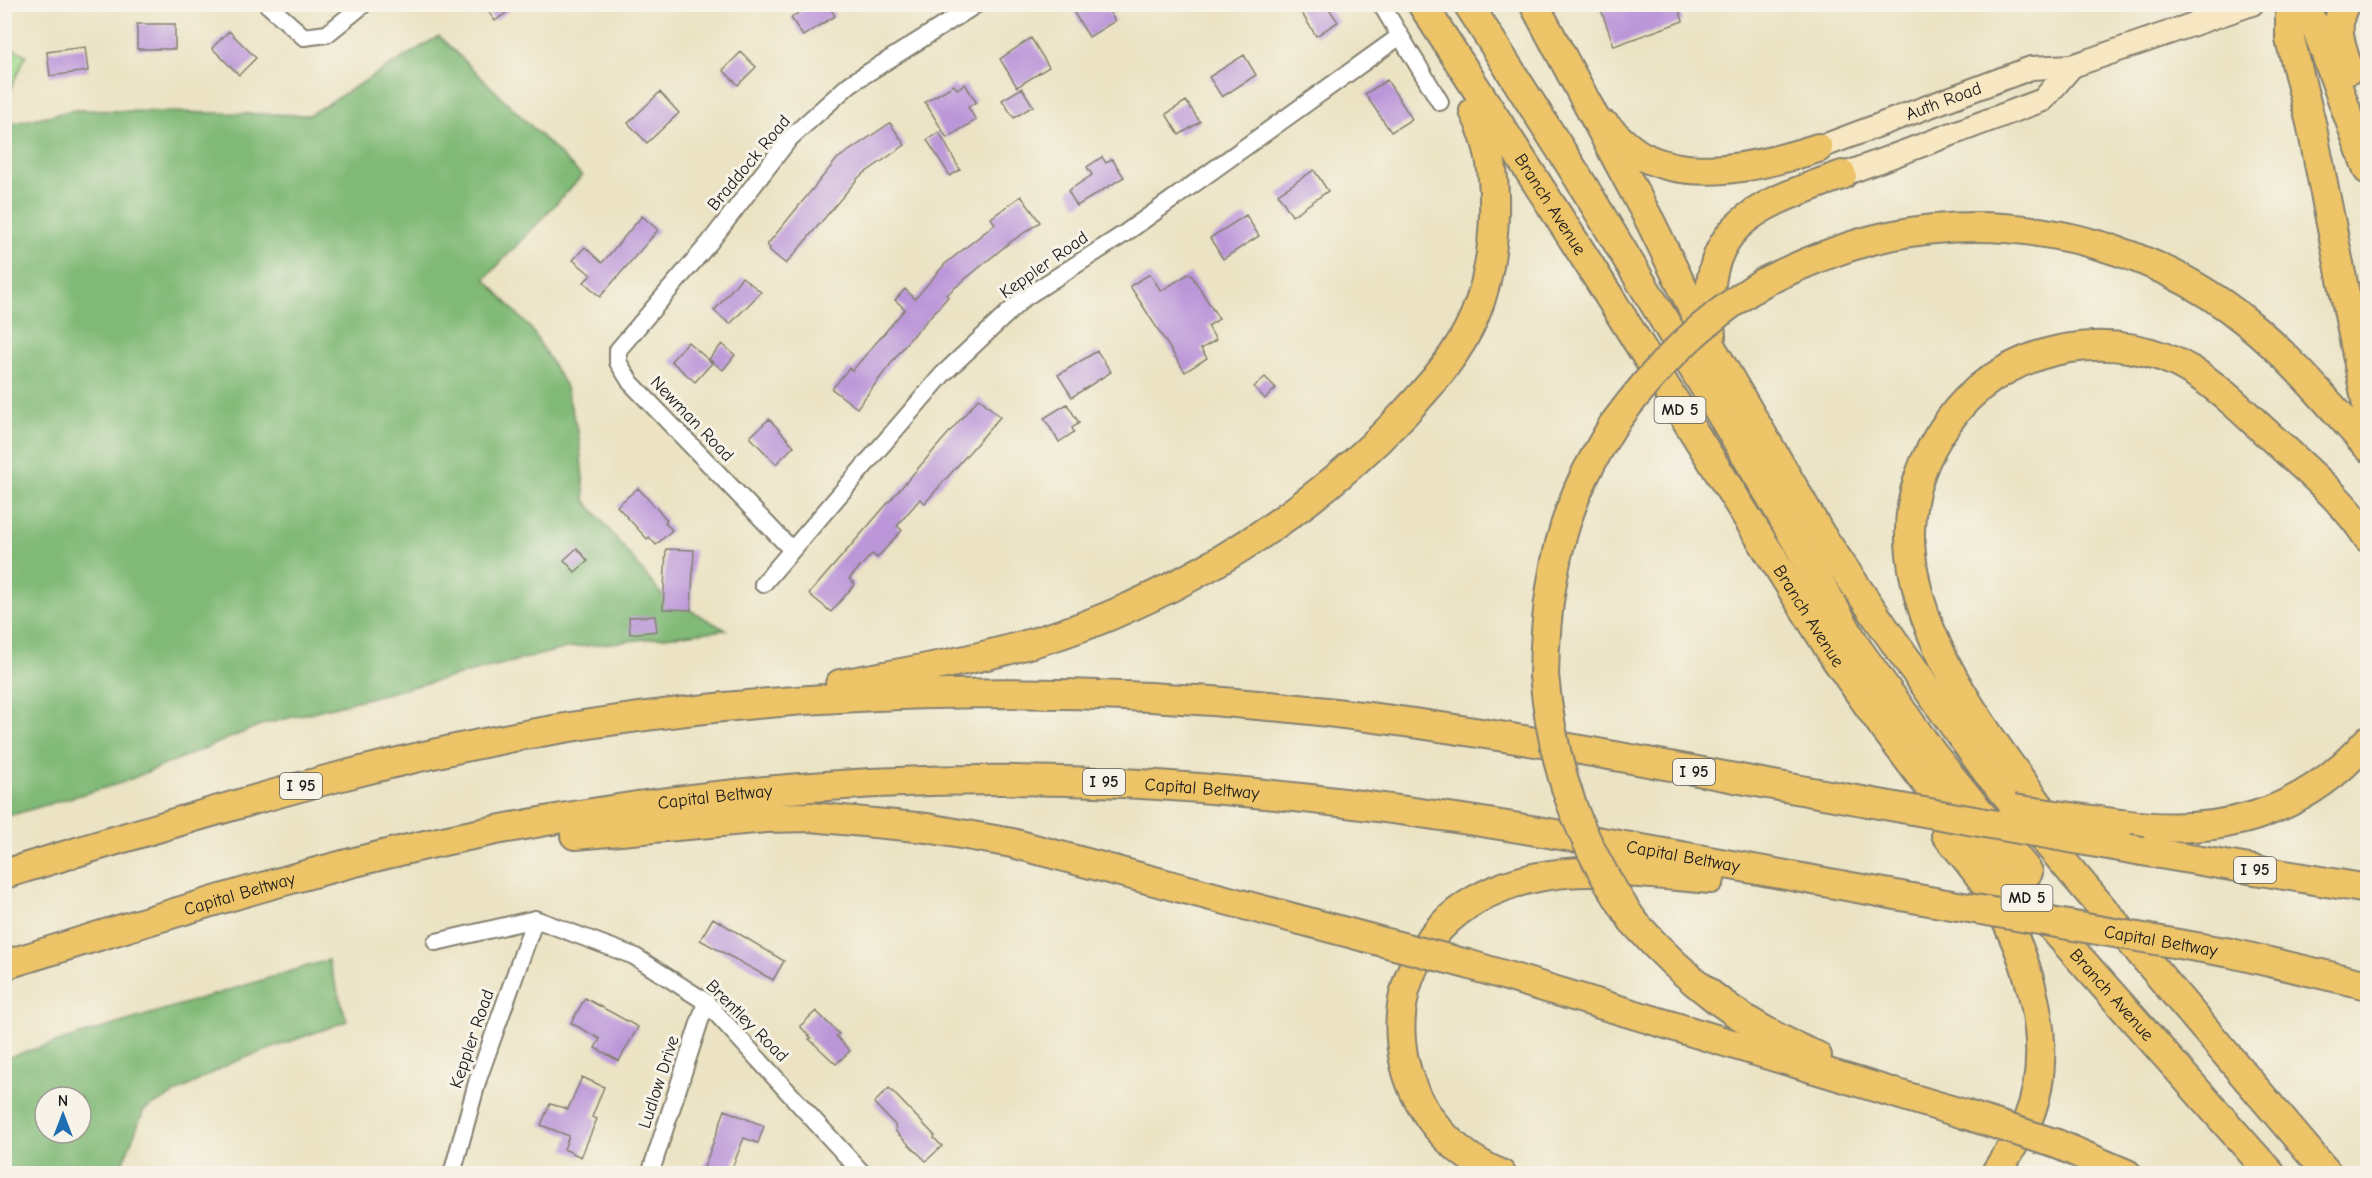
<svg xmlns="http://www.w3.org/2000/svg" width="2372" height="1178" viewBox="0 0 2372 1178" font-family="'Comic Neue',sans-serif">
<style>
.green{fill:#a2da8b;stroke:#5f7b54;stroke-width:1.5}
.forest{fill:#81ba77;stroke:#4e6b4a;stroke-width:1.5;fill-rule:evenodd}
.building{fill:#bb96d9}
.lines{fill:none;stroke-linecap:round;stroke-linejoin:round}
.minor-casing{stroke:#848070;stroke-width:20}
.secondary-casing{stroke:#848070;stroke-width:26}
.motorway-casing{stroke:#848070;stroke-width:32}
.minor{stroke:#fff;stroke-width:16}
.secondary{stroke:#f8e7c3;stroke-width:22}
.motorway{stroke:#eec469;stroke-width:28}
.motorway-bridge-casing{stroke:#848070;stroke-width:32;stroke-linecap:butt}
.motorway-bridge{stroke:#eec469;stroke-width:28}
.labels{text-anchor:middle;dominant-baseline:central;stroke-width:6;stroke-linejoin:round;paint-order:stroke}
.shield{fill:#f7f3e8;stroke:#5e5c59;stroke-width:1.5}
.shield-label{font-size:16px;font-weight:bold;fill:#1c1c1c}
.street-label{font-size:18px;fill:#1c1c1c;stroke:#f7f3e8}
</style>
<rect width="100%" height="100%" fill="#f7f3e8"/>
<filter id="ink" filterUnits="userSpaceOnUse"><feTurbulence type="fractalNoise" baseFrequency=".0167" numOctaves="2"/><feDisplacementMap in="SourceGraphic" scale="12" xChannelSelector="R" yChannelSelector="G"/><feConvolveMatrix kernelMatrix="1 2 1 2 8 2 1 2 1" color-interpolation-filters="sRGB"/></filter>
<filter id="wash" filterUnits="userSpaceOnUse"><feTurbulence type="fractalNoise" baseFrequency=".008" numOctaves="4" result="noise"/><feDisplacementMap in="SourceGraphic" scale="24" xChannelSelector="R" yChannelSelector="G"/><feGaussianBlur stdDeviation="1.35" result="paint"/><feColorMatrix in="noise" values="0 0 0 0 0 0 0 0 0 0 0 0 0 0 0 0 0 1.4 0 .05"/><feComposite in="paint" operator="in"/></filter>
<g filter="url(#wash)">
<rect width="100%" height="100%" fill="#ebe3c3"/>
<path class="green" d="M 5,45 L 26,55 L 5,101 Z"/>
<path class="forest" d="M 439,36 L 582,176 L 485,279 L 532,330 L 565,385 L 579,436 L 585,500 L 661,594 L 726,630 L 567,648 L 261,725 L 121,783 L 5,817 L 5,125 L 75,110 L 309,115 Z
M 328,960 L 347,1021 L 231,1063 L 144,1110 L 119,1173 L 5,1173 L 5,1058 ZM 45,1097 L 81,1097 L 81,1133 L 45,1133 Z"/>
<g id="blocks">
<path class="building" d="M 483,4 L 518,4 L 495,21 Z
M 812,4 L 828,4 L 835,16 L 803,36 L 791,18 Z
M 1088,4 L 1105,4 L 1115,21 L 1089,37 L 1074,13 Z
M 1296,4 L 1326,4 L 1338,22 L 1316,36 Z
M 1599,4 L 1677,4 L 1683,21 L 1614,46 Z
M 137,24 L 175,24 L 175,49 L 137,49 Z
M 229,31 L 256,58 L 239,75 L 212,48 Z
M 1031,38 L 1049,67 L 1017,87 L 1000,59 Z
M 85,47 L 88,71 L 50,76 L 47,52 Z
M 741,52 L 756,67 L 738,85 L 723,70 Z
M 1244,55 L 1256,75 L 1222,97 L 1209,77 Z
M 1387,80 L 1412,119 L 1391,132 L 1365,94 Z
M 965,84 L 976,102 L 968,107 L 976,120 L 947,138 L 925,102 L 954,85 L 957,89 Z
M 1022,88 L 1033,106 L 1014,118 L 1002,100 Z
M 660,92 L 679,113 L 647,143 L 628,123 Z
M 1186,101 L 1200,122 L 1179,135 L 1166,114 Z
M 890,123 L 905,145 L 859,177 L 786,264 L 769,250 L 770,248 L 767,245 L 837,159 Z
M 939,132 L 960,170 L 950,176 L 927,140 Z
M 1102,157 L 1106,163 L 1112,159 L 1124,177 L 1077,206 L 1068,191 L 1092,175 L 1087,167 Z
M 1314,170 L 1328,191 L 1292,216 L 1278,194 Z
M 1021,196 L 1040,222 L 1009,243 L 946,295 L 948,297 L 909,340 L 857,408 L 832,389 L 849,368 L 852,371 L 905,309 L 895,300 L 905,289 L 915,299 L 945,264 L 995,224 L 991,218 Z
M 1246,215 L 1259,236 L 1223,259 L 1210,238 Z
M 642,216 L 658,230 L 600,297 L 584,282 L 591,275 L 573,260 L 585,247 L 602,263 Z
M 1190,273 L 1219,319 L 1208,326 L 1216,340 L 1201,349 L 1207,358 L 1185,372 L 1130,286 L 1150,274 L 1161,291 Z
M 742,277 L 761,292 L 730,324 L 714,311 Z
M 688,342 L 712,363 L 695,382 L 671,361 Z
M 722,344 L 735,355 L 723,370 L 709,359 Z
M 1097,351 L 1111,372 L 1072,397 L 1058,375 Z
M 1265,377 L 1276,388 L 1265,399 L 1254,387 Z
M 979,398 L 1000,417 L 925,503 L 920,499 L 897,526 L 902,530 L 877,558 L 872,554 L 849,579 L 855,584 L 831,612 L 809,594 Z
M 1067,404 L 1079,423 L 1072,428 L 1074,432 L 1059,442 L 1044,418 Z
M 769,419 L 794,446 L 776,464 L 750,437 Z
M 638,488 L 667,520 L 665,523 L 672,530 L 656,545 L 649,537 L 647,539 L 617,506 Z
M 577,548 L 588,561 L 575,572 L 564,560 Z
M 666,549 L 694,550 L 691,610 L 663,609 Z
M 655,616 L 657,631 L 630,634 L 629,617 Z
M 713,918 L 784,961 L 773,980 L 700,940 Z
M 585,998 L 638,1027 L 619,1061 L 595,1048 L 600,1039 L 571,1023 Z
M 816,1011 L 839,1034 L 836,1036 L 850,1051 L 836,1064 L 809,1039 L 811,1038 L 800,1026 Z
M 582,1077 L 604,1087 L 592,1117 L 597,1119 L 581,1157 L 564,1149 L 569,1136 L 541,1125 L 550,1104 L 568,1109 Z
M 889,1088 L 935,1136 L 934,1138 L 942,1146 L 926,1161 L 896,1132 L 895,1125 L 874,1103 Z
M 725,1110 L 764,1126 L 758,1143 L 744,1138 L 730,1173 L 702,1173 Z"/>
</g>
</g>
<g filter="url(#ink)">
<use href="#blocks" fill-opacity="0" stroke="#848070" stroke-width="1.5"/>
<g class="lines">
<g class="minor-casing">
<path id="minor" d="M 267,4 L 304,37 L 327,34 L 364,4
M 1381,4 L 1440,102
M 792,550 L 631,383 L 618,362 L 618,350 L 710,242 L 790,138 L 850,84 L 977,4
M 763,584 L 943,374 L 1024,298 L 1124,234 L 1400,36
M 436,942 L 535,919 L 634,956 L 706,1002 L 863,1174
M 452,1174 L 478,1079 L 535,919
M 650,1174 L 706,1002"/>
</g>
<g class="secondary-casing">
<g id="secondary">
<path id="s1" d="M 1818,148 L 2031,68 L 2072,66 L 2252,4"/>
<path d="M 1842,175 L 2043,100 L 2072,66"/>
</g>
</g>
<g class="motorway-casing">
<g id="motorway">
<path id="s2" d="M 1422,4 L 1587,261 L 1835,658 L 1882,725 L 1939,800 L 2271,1174"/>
<path d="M 1468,4 L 1576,174 L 1775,504 L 1857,648 L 1932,753 L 2028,872"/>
<path d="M 1534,4 L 1651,223 L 1713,350 L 1821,535 L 1883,626 L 1986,771 L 2328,1174"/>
<path d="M 2290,4 L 2290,39 L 2311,123 L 2368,410"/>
<path d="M 2300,4 L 2316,27 L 2368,170"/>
<path d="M 2345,4 C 2332,25 2342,50 2349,70"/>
<path d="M 1606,126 C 1616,136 1629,149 1642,156 C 1694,183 1765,165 1818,148"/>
<path d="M 1762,283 C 1803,263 1845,245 1889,236 C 2014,210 2150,243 2248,323 C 2292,359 2330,405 2368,447"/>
<path d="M 1711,336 C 1700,224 1750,208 1842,175"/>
<path d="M 1544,675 C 1545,608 1554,539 1584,477 C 1593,459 1603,442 1613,425"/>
<path d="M 840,684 C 931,668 1024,652 1109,616 C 1220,569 1318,504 1401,417 C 1430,386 1459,354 1475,315 C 1488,284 1493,248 1494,215 C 1495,178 1491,144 1474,111"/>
<path d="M 2121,824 C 2218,837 2302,816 2368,740"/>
<path d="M 2055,827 C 1998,747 1921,656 1911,554 C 1905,499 1923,452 1957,410 C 2012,344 2117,325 2192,371 C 2225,391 2252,421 2281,446 C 2312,475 2345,502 2368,538"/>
<path d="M 1946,834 C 1962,854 1980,874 1993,896 C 2030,959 2057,1048 2028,1119 C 2019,1138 2006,1156 1995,1174"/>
<path d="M 575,835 L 766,818 L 811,817 L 927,828 L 1012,843 L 1387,943"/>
<path d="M 2142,851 L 2368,889"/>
<path d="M 4,874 C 203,814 397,752 603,722 C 849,686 1105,684 1352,715 C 1525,736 1696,772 1868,802"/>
<path d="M 1633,921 C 1685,980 1743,1026 1817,1056"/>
<path d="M 2231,953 L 2368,985"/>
<path d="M 1467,964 L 1964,1114"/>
<path id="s3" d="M 4,965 C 159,918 314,867 472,835 C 685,791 906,772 1123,783 C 1400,797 1673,856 1946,904"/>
<path d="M 2057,1144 L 2127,1174"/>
<path d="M 1501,1174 C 1382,1125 1362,965 1477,899 C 1547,859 1634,873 1710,879"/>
</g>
</g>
<use href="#minor" class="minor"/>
<use href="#secondary" class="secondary"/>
<use href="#motorway" class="motorway"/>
<g class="motorway-bridge-casing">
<g id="motorway-bridge">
<path d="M 1613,425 C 1656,366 1700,322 1762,283"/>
<path d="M 1544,675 C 1553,771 1579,842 1633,921"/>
<path d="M 1868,802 L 2142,851"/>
<path d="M 2013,809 L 2121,824"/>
<path id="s4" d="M 1946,904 L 2231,953"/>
<path d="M 1387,943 L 1467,964"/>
<path d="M 1964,1114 L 2057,1144"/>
</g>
</g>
<use href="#motorway-bridge" class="motorway-bridge"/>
</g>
</g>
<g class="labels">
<g class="shield">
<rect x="1654.5" y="397" width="51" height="26" rx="4.5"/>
<rect x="1673" y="759" width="42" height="26" rx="4.5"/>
<rect x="1083" y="769" width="42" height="26" rx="4.5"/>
<rect x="280" y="773" width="42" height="26" rx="4.5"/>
<rect x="2234" y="857" width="42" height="26" rx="4.5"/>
<rect x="2001.5" y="885" width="51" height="26" rx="4.5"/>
</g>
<g class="shield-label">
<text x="1680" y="410">MD 5</text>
<text x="1694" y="772">I 95</text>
<text x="1104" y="782">I 95</text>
<text x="301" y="786">I 95</text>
<text x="2255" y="870">I 95</text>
<text x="2027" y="898">MD 5</text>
</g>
<g class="street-label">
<text stroke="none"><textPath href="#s1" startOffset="134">Auth Road</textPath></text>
<text transform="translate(749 163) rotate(-50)">Braddock Road</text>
<text stroke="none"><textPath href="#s2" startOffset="238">Branch Avenue</textPath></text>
<text transform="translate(1044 265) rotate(-35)">Keppler Road</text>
<text transform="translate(692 419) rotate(46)">Newman Road</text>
<text stroke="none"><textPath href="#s2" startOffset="724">Branch Avenue</textPath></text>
<text stroke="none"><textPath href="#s3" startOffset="1220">Capital Beltway</textPath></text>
<text stroke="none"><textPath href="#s3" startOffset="732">Capital Beltway</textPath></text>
<text stroke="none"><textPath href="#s3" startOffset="1706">Capital Beltway</textPath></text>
<text stroke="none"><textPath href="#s3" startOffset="246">Capital Beltway</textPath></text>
<text stroke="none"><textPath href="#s4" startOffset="218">Capital Beltway</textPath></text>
<text stroke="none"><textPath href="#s2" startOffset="1210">Branch Avenue</textPath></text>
<text transform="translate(747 1021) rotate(45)">Brentley Road</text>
<text transform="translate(472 1039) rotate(-71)">Keppler Road</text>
<text transform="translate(659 1082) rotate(-72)">Ludlow Drive</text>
</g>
</g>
<rect width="2372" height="1178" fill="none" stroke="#f7f3e8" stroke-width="24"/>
<g transform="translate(63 1115)"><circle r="28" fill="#f7f3e8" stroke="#9f9d96" stroke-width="1.5"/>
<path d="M0-4.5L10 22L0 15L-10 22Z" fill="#1f6fb2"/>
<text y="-9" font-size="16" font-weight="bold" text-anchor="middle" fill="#1c1c1c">N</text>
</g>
</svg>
